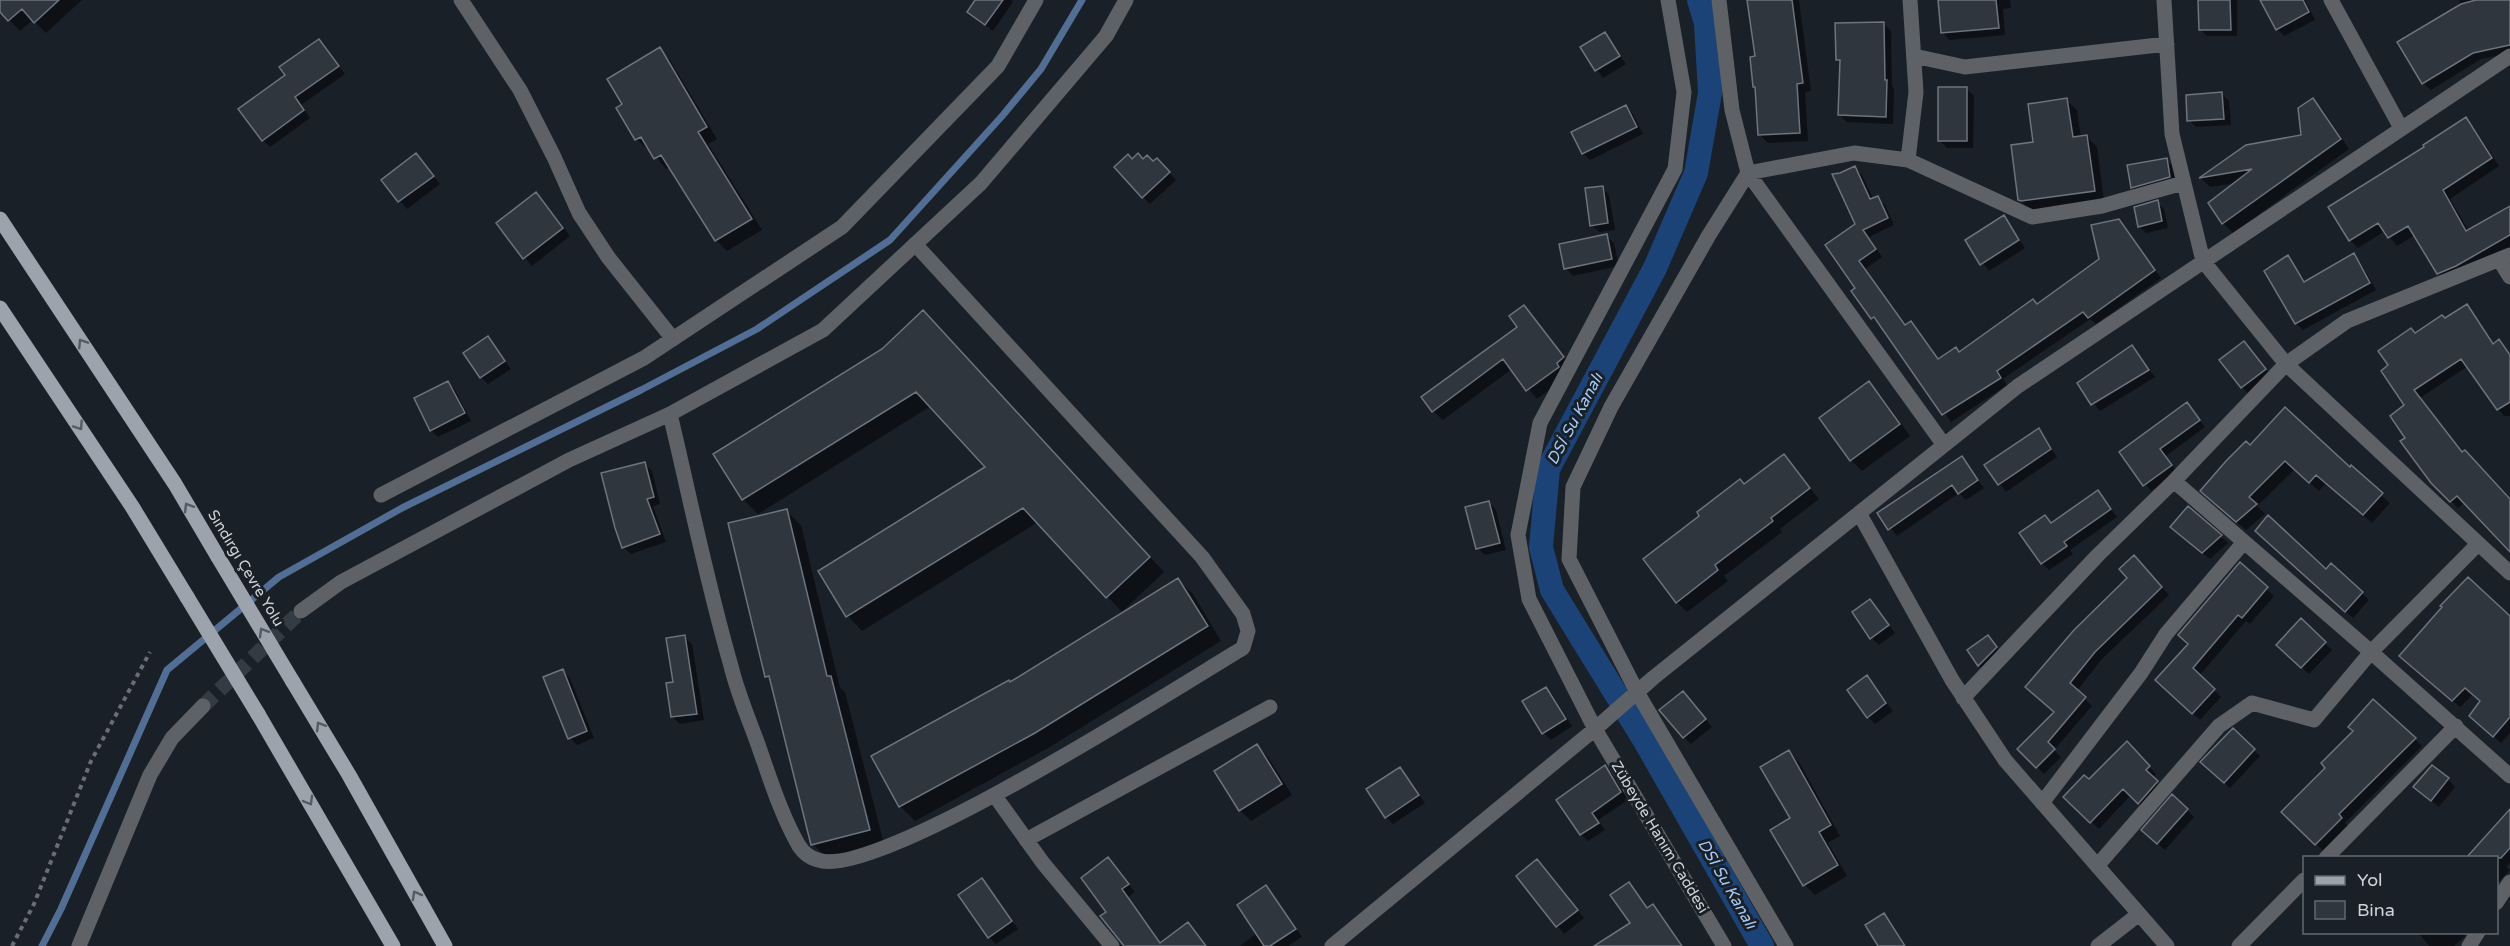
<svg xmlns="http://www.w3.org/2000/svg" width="2510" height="946" viewBox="0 0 2510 946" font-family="'Varela Round',sans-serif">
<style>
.shadow{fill:#0007}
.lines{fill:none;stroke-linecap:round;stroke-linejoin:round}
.stream{stroke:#526e94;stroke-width:7}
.canal{stroke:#1c4377;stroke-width:24}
.building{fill:#2f363e;stroke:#6d747e;stroke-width:1.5}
.minor-tunnel{stroke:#353b42;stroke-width:15;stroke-dasharray:15 8;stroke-linecap:butt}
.path{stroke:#696e75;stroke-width:4;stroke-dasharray:4.5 4.5;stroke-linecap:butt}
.minor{stroke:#5e6165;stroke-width:15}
.major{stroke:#9ca3ac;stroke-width:15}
.major-bridge{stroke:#9ca3ac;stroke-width:15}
.oneway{stroke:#545b63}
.labels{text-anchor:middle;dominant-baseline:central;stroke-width:6;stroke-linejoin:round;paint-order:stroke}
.street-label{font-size:15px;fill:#cfd3d8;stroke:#1a2028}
.water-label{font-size:16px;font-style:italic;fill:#a6c9f9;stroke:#1a2028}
</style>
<rect width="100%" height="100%" fill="#1a2028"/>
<path class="shadow" d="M 0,0 L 82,0 L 46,33 L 33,20 L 20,31 L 0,10 Z
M 977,0 L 1011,0 L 1013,2 L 993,31 L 969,12 Z
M 1748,0 L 1799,0 L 1811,91 L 1805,92 L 1808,141 L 1768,143 L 1759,134 L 1757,89 L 1754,86 L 1756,58 Z
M 1939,0 L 2010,0 L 2011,8 L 2003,9 L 2005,35 L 1949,40 L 1942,32 Z
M 2200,0 L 2237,0 L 2237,36 L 2207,36 L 2200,29 Z
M 2262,0 L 2305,0 L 2315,20 L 2284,36 L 2277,29 Z
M 2459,0 L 2510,0 L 2510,53 L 2481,59 L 2431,90 L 2423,83 L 2460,5 Z
M 1883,23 L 1891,31 L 1892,86 L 1894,89 L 1893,124 L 1847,122 L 1840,115 L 1842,64 L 1837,60 Z
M 1605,34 L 1626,64 L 1603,78 L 1582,48 Z
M 319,41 L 345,74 L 301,105 L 310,118 L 270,147 L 263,140 L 287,75 Z
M 659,49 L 670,60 L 717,139 L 708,144 L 762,230 L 727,251 L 716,240 L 670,166 L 666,169 L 650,149 L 648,150 L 637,139 L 618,108 L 624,105 Z
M 1967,89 L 1974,96 L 1973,148 L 1947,148 L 1939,140 Z
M 2222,94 L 2229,101 L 2231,125 L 2196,127 L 2189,120 Z
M 2066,100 L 2077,110 L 2081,138 L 2087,137 L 2097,147 L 2104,201 L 2030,210 L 2019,199 L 2035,144 Z
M 2313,100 L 2323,110 L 2349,149 L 2233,233 L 2223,223 L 2236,183 L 2210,187 L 2201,178 L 2247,146 L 2303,136 Z
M 1626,106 L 1633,114 L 1643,134 L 1590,160 L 1583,153 Z
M 2466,119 L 2474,127 L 2499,166 L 2450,199 L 2469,231 L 2510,207 L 2510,248 L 2445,281 L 2437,273 L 2415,235 L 2397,246 L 2385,231 L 2358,248 L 2350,240 L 2426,147 Z
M 416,155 L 440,184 L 407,209 L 383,180 Z
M 2166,160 L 2174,167 L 2176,184 L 2140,194 L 2132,187 Z
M 1132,161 L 1144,161 L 1164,167 L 1176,180 L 1150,204 L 1143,197 Z
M 1855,168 L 1862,175 L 1873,199 L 1877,197 L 1885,205 L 1894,225 L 1869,237 L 1882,257 L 1865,269 L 1907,326 L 1911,323 L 1918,330 L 1939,360 L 1960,353 L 2038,305 L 2100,260 L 2119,221 L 2161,278 L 2096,324 L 2090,319 L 2003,379 L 2007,385 L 1951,422 L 1880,324 L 1872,318 L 1857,289 Z
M 1602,187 L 1609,195 L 1615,230 L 1599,232 L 1592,225 Z
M 543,201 L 570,236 L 532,266 L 498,224 Z
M 2157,202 L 2164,209 L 2168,228 L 2146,233 L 2139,226 Z
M 2004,217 L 2025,248 L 1989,271 L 1967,241 Z
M 1607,236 L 1614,243 L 1619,266 L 1573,276 L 1566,268 Z
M 2353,255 L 2360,262 L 2376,290 L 2303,330 L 2296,323 L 2266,271 L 2288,257 L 2306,282 Z
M 2467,306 L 2494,345 L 2499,341 L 2510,355 L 2510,416 L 2505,416 L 2498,409 L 2468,366 L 2420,398 L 2463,453 L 2510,500 L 2510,547 L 2465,502 L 2458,508 L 2432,482 L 2407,438 L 2407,406 L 2416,335 Z
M 1524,307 L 1573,367 L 1567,377 L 1537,399 L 1512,369 L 1443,420 L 1433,411 L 1519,327 Z
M 938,327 L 1164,572 L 1122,612 L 1038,522 L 862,631 L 848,616 L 820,571 L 987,468 L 931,406 L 758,514 L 743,499 Z
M 488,338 L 511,369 L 488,384 L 481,377 Z
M 2132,347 L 2155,377 L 2100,411 L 2079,384 Z
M 2251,350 L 2272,377 L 2249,394 L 2242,387 Z
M 448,382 L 455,390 L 471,421 L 438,437 L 431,430 Z
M 1868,383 L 1880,394 L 1910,436 L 1862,471 L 1851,460 Z
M 2187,404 L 2205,427 L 2166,456 L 2177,472 L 2151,491 L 2121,452 Z
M 2038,430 L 2057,457 L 2006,492 L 1986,465 Z
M 2250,447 L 2350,469 L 2390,503 L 2372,523 L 2326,483 L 2319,491 L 2295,469 L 2257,506 L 2265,514 L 2246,530 L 2211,500 Z
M 1784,456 L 1819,499 L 1780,529 L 1782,532 L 1724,576 L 1728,581 L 1687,612 L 1677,602 L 1745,485 Z
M 1962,458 L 1984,488 L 1966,500 L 1959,493 L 1897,536 L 1879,513 Z
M 645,464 L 652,471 L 660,504 L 653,506 L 666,542 L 631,554 L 623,547 Z
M 2098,492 L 2117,517 L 2070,550 L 2073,554 L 2049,570 L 2042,563 L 2045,517 L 2052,524 Z
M 1489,502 L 1496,510 L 1506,550 L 1485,555 L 1478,548 Z
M 2188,508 L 2228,543 L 2210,559 L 2179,534 Z
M 786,511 L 801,525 L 840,688 L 845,692 L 884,844 L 827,858 L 813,844 L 771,680 L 767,676 Z
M 2264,538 L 2326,571 L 2362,593 L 2369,600 L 2353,618 Z
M 2240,564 L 2274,596 L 2250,624 L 2246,621 L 2199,676 L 2221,697 L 2200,720 L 2157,680 L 2190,645 Z
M 2141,565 L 2169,595 L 2102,659 L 2077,691 L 2092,706 L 2054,750 L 2061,757 L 2044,774 L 2019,749 L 2056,712 L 2034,694 Z
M 1178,580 L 1193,594 L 1221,641 L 1050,747 L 915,821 L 900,806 L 1010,683 Z
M 1870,601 L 1895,633 L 1879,645 L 1872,638 Z
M 2510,613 L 2510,733 L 2501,743 L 2478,723 L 2482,702 L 2473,694 L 2460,707 L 2409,663 Z
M 2301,620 L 2332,650 L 2309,674 L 2285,652 Z
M 684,637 L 692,644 L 704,720 L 680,724 L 672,717 Z
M 1991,640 L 1999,651 L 1982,668 L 1979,665 Z
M 562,671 L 570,678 L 594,738 L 577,745 L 570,738 Z
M 1867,677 L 1893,711 L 1875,724 L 1868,717 Z
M 1546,688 L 1553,696 L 1572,726 L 1551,740 L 1544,733 Z
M 1690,700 L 1712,727 L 1691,744 L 1684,737 Z
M 2233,731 L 2260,756 L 2230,788 L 2208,768 Z
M 2415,739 L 2422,746 L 2345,823 L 2348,826 L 2323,851 L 2284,812 L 2327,768 Z
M 2127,744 L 2156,774 L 2152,778 L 2164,790 L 2146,810 L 2131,795 L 2099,829 L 2065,797 L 2089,781 Z
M 1257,746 L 1268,757 L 1292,795 L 1251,821 L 1240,810 Z
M 1789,752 L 1799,762 L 1840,836 L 1828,843 L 1847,876 L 1815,895 L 1805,885 L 1792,819 Z
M 1605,767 L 1612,774 L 1628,800 L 1598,820 L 1605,830 L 1588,841 L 1581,834 Z
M 1400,769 L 1425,803 L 1393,824 L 1386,817 Z
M 2448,779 L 2455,787 L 2439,807 L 2415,787 Z
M 2187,810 L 2194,817 L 2165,850 L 2151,837 Z
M 2510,816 L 2510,863 L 2506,867 L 2510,870 L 2497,884 L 2496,858 Z
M 1108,859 L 1135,892 L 1128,897 L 1161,944 L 1188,924 L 1206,946 L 1124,946 L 1108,912 Z
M 1544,868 L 1584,918 L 1564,934 L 1518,876 Z
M 1628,884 L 1648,909 L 1653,906 L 1660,913 L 1683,946 L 1618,946 L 1632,923 Z
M 989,887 L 1018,929 L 996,944 L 989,937 Z
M 1266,887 L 1302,937 L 1288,946 L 1240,946 L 1257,933 Z
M 1884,915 L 1891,922 L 1906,946 L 1880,946 Z
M 2418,932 L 2462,932 L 2465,936 L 2454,946 L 2429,946 Z"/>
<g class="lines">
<path class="stream" d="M 42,946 L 61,909 L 167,670 L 279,577 L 402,508 L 641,390 L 757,329 L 890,240 L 1003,115 L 1041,69 L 1082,0"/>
<path class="canal" d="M 1699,0 L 1706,23 L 1710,93 L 1696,173 L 1655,268 L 1548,469 L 1541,547 L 1552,590 L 1645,741 L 1762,946"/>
</g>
<path class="building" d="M 0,0 L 59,0 L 34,23 L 22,9 L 8,21 L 0,12 Z
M 975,0 L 1003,0 L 985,25 L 967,12 Z
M 1747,0 L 1792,0 L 1803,83 L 1797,84 L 1800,133 L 1758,135 L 1755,87 L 1753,87 L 1750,57 L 1755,56 Z
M 1938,0 L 1996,0 L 1999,28 L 1941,33 Z
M 2198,0 L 2230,0 L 2231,30 L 2199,30 Z
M 2260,0 L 2303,0 L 2309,12 L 2276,30 Z
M 2476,0 L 2510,0 L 2510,45 L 2473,53 L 2422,84 L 2397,42 L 2461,4 Z
M 1884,22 L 1885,80 L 1887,80 L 1886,117 L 1838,115 L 1840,60 L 1836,60 L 1835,23 Z
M 1605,32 L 1620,56 L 1595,71 L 1580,47 Z
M 319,39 L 339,66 L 295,97 L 304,110 L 262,141 L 238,109 L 285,75 L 279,67 Z
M 660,47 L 707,127 L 698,132 L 752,219 L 715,241 L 661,155 L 654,159 L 641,137 L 635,140 L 616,108 L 622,104 L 607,79 Z
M 1938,87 L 1967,87 L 1967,141 L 1938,141 Z
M 2222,92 L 2224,119 L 2187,121 L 2186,95 Z
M 2067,98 L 2073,137 L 2087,135 L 2095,191 L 2021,201 L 2018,200 L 2011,145 L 2033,142 L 2028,104 Z
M 2313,98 L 2341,139 L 2222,224 L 2208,203 L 2252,169 L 2199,178 L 2246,145 L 2301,135 L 2298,108 Z
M 1626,105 L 1637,127 L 1582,154 L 1571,132 Z
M 2466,117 L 2492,158 L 2443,190 L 2466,231 L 2510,206 L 2510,235 L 2456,266 L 2437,274 L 2408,226 L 2388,238 L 2378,223 L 2349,241 L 2328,207 L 2424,147 L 2423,145 Z
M 416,153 L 434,176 L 398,202 L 381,180 Z
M 1138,153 L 1143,159 L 1147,155 L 1153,161 L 1157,158 L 1170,172 L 1142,198 L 1114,167 L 1128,154 L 1132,159 Z
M 2167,158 L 2170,177 L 2131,188 L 2127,165 Z
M 1855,166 L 1870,199 L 1878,196 L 1888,218 L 1863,230 L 1876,249 L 1859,261 L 1905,325 L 1911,321 L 1938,359 L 1956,347 L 1959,352 L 2033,299 L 2037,304 L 2099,259 L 2091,225 L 2119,219 L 2155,270 L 2088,318 L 2083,312 L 1997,371 L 2001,378 L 1942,415 L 1874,317 L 1871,319 L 1851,291 L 1855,288 L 1825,245 L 1855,224 L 1832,174 L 1840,173 Z
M 1603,186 L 1608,223 L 1590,226 L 1585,188 Z
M 536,192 L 563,228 L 523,259 L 496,223 Z
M 2158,200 L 2162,221 L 2138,227 L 2134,207 Z
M 2004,215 L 2019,240 L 1980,265 L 1965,240 Z
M 1607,234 L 1612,259 L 1564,269 L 1559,244 Z
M 2354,253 L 2370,283 L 2295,324 L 2264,271 L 2288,255 L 2304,282 Z
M 2467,304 L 2493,344 L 2499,339 L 2510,355 L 2510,402 L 2497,410 L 2461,359 L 2414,390 L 2462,452 L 2465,450 L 2510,499 L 2510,552 L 2457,496 L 2450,502 L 2431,483 L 2400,441 L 2405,438 L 2390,416 L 2404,405 L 2381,371 L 2388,365 L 2378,351 L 2411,328 L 2415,333 L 2442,315 L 2445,318 Z
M 1524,305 L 1564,357 L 1557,363 L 1559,367 L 1526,391 L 1503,359 L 1432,412 L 1421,397 L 1517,327 L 1509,316 Z
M 923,310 L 1150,557 L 1106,598 L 1023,508 L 846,617 L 818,571 L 985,467 L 916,392 L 742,500 L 713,454 L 882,349 Z
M 488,336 L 505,361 L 480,378 L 463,353 Z
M 2244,341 L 2266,369 L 2241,388 L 2219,360 Z
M 2132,345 L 2149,370 L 2091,405 L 2077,383 Z
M 448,381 L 465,413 L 430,431 L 414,398 Z
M 1869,381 L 1900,424 L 1850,461 L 1819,418 Z
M 2187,402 L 2200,420 L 2160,449 L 2172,465 L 2143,486 L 2119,452 Z
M 2285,407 L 2350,467 L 2351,465 L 2383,493 L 2363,515 L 2316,475 L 2309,483 L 2285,461 L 2249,497 L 2257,504 L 2236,522 L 2200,491 L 2226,461 L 2246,441 L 2250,445 Z
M 2039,428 L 2051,449 L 1998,485 L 1984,465 Z
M 1784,454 L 1810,488 L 1771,518 L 1773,521 L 1715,565 L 1718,570 L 1676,603 L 1643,559 L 1699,516 L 1697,512 L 1740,479 L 1744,484 Z
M 1962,456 L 1978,480 L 1958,494 L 1952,485 L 1888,530 L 1877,513 Z
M 645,462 L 654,497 L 647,499 L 660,534 L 622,548 L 615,528 L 601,473 Z
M 2098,490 L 2111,509 L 2064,542 L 2067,546 L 2041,564 L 2019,533 L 2045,515 L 2051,523 Z
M 1489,501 L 1500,543 L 1476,549 L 1465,507 Z
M 2188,506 L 2222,535 L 2202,553 L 2170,527 Z
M 787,509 L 827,676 L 831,676 L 870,830 L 811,845 L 769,676 L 765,677 L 728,523 Z
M 2268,515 L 2326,569 L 2331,563 L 2363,592 L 2345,612 L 2255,531 Z
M 2134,555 L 2162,587 L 2095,652 L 2070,683 L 2086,697 L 2048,742 L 2055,749 L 2036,768 L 2017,749 L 2054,712 L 2025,687 L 2074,630 L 2127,578 L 2119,569 Z
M 2240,562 L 2268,587 L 2242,618 L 2238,615 L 2193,668 L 2215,689 L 2192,714 L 2155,680 L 2188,644 L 2178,635 Z
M 2468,577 L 2510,616 L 2510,717 L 2493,737 L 2469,716 L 2480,701 L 2465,688 L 2452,701 L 2399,656 L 2442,607 L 2440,606 Z
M 1178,578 L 1208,626 L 1035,733 L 899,807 L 871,756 L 1009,680 L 1010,682 Z
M 1870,599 L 1889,625 L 1870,639 L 1852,612 Z
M 2301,618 L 2326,642 L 2301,668 L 2276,645 Z
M 685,635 L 697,714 L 671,717 L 666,683 L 673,682 L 666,638 Z
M 1988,635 L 1997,647 L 1978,666 L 1967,650 Z
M 563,669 L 587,731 L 568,739 L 543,677 Z
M 1867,675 L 1886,703 L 1867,718 L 1847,690 Z
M 1546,687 L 1566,719 L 1542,734 L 1522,701 Z
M 1683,691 L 1706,719 L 1683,738 L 1659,710 Z
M 2373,699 L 2416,738 L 2339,814 L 2342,818 L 2315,845 L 2281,812 L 2325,768 L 2321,763 L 2353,731 L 2348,727 Z
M 2233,728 L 2255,749 L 2224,783 L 2200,762 Z
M 2127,741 L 2150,766 L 2146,770 L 2158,781 L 2138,804 L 2123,789 L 2090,823 L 2063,797 L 2084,775 L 2089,779 Z
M 1257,744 L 1282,784 L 1239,811 L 1214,771 Z
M 1789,750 L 1831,825 L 1819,832 L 1838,865 L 1803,886 L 1770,830 L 1790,818 L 1760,767 Z
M 1605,765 L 1621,792 L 1592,813 L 1599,823 L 1580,835 L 1556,800 Z
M 2432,765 L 2449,778 L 2431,801 L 2413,787 Z
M 1400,767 L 1419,795 L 1385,818 L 1366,789 Z
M 2172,794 L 2188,809 L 2157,844 L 2141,830 Z
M 2510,809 L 2510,848 L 2501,858 L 2466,858 Z
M 1108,857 L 1129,884 L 1122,889 L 1160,943 L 1188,922 L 1206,946 L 1124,946 L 1100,916 L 1106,912 L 1081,878 Z
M 1537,859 L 1578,910 L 1556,927 L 1516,876 Z
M 982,878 L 1012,921 L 988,938 L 958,895 Z
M 1629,882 L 1647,908 L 1653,904 L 1682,946 L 1594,946 L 1630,923 L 1610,895 Z
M 1266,885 L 1296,929 L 1270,946 L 1264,946 L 1237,905 Z
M 1884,913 L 1905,946 L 1878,946 L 1865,925 Z"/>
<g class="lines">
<path class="minor-tunnel" d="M 203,706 L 301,611"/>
<path class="path" d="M 12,946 L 34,904 L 91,761 L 150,652"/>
<path class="minor" d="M 461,0 L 520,90 L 554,157 L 579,213 L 608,257 L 673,339
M 1668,0 L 1684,92 L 1675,169 L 1540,423 L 1518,535 L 1529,599 L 1595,729 L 1724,946
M 1719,0 L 1732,110 L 1748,173 L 1944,445
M 2164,0 L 2172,134 L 2203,261 L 2286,364 L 2510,573
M 2331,0 L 2401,128
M 1914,56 L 1965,67 L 2167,44
M 1908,160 L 1916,92 L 1910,0
M 2500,261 L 2510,277
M 670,414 C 690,498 707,583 731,666 C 737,691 747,715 756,739 C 769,775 780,813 799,846 C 803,852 810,858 818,860 C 875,882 1179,686 1243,648 L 1248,631 L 1243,614 L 1202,557 L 915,244
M 2174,481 L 2371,652 L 2510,776
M 381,495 L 644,358 L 842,227 L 998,66 L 1036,0
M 1859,513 L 1952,680 L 2005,760 L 2167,946
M 301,611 L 341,582 L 569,460 L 670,414 L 823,330 L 981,183 L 1106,36 L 1126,0
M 1963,698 L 2098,555 L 2174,481 L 2286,364 L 2347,321 L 2510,255
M 995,796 L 1043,863 L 1112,946
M 2042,803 L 2141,673 L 2166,634 L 2244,542
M 1026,840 L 1270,707
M 2326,858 L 2456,726
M 2097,866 L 2219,726 L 2252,703 L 2314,720 L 2371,652 L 2478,544
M 2496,903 L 2510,882
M 79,946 L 150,775 L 172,738 L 203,706
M 1332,946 L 1595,729 L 1653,678 L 2018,386 L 2510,56
M 1786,946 L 1637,692 L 1569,559 L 1573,487 L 1611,407 L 1709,235 L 1748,173 L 1854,153 L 1908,160 L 2032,217 L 2102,206 L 2183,183
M 2098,946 L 2139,914
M 2239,946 L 2304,880
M 2469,946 L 2478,932"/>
<path class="major" d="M 0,219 L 175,484 L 218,557
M 0,308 L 133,508 L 187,597
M 293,682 L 349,775 L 445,946
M 258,714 L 393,946"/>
<path class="major-bridge" d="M 218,557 L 293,682
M 187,597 L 258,714"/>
</g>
<defs><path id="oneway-chevron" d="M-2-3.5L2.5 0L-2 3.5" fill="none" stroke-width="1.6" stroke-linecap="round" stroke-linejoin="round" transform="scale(1.5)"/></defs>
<g class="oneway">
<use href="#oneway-chevron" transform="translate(82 343) rotate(-123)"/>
<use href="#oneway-chevron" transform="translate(79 426) rotate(56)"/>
<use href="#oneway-chevron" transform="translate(188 507) rotate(-121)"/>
<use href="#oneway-chevron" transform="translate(263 632) rotate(-121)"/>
<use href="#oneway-chevron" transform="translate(320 726) rotate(-121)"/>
<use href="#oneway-chevron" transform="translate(309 801) rotate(60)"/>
<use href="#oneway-chevron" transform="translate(416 895) rotate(-119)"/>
</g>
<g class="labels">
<g class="street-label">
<text transform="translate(246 568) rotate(59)">Sındırgı Çevre Yolu</text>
<text transform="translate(1660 837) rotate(59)">Zübeyde Hanım Caddesi</text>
</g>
<g class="water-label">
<text transform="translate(1575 419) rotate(-62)">DSİ Su Kanalı</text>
<text transform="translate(1727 884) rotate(60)">DSİ Su Kanalı</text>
</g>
</g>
<rect x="2303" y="856" width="195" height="78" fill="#1a2028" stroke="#62686e" stroke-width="1.5"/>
<rect x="2315" y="876" width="30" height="9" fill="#9ca3ac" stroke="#62686e" stroke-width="1.5"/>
<text x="2357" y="886" font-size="18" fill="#cfd3d8">Yol</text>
<rect x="2315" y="901" width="30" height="18" fill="#2f363e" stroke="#62686e" stroke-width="1.5"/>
<text x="2357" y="916" font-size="18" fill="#cfd3d8">Bina</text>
</svg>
